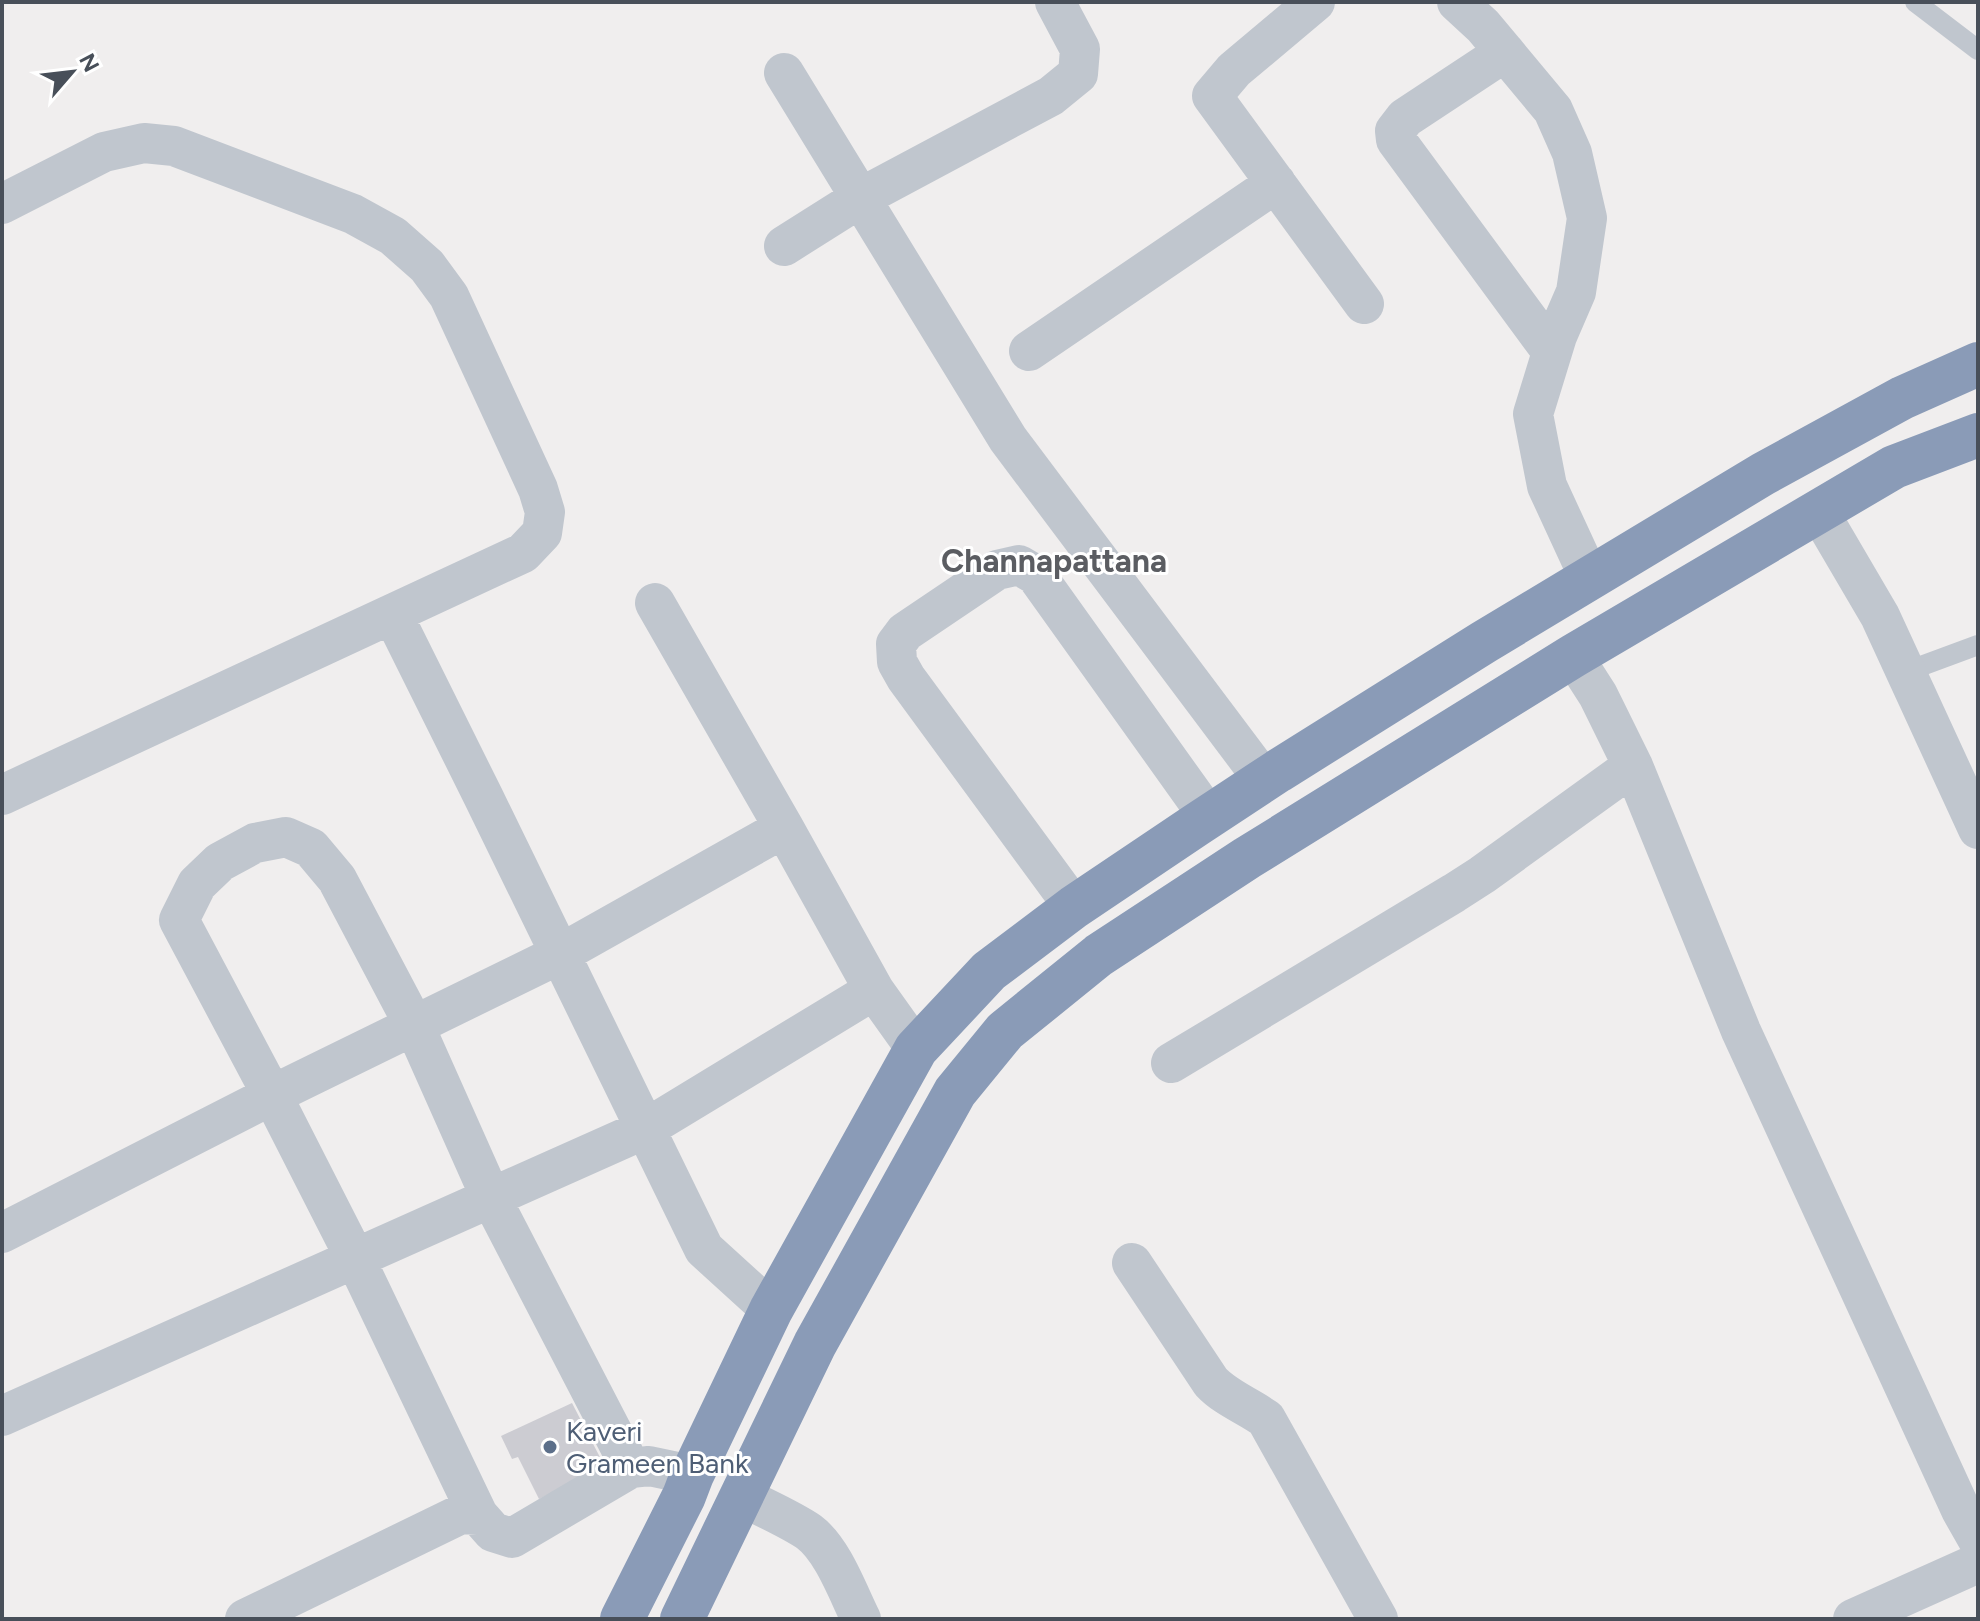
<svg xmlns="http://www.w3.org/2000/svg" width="1980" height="1621" viewBox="0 0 1980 1621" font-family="Figtree,sans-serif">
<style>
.building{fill:#ccccd2}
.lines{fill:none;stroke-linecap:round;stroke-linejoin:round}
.lane{stroke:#c0c6ce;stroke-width:20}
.street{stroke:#c0c6ce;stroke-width:40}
.highway{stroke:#8a9bb7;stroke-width:44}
.service-dot{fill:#5c6f8a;stroke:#fff;stroke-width:3}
.labels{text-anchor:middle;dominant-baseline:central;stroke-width:6;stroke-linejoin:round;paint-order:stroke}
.service-label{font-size:28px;fill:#4e5e75;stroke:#fff;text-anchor:start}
.quarter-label{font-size:32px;font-weight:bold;fill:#5b5d62;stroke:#fff}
</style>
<rect width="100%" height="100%" fill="#f0eeee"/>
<path class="building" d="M 572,1403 L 605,1467 L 539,1499 L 518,1457 L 512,1459 L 501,1436 Z"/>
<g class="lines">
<path class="lane" d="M 1915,2 L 1978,50
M 1905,672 L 1978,645"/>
<path class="street" d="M 1315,2 L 1234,70 L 1212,96 L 1364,304
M 1457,2 L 1483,26 L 1553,110 L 1572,153 L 1587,218 L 1576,292 L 1557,336 L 1533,414 L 1547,486 L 1589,577
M 1505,52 L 1405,118 L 1395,131 L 1396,140 L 1552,352
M 784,73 L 1008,439 L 1264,780
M 2,204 L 104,152 L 144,143 L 174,146 L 353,214 L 393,236 L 427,266 L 449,296 L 538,489 L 545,512 L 542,533 L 523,553 L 2,795
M 784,246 L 860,198 L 1051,96 L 1078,74 L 1080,49 L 1055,2
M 1029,351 L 1276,183
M 1819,512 L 1880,616 L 1978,829
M 655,603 L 784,828 L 874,990 L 916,1049
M 393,615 L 484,798 L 704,1249 L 771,1310
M 1573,656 L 1598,695 L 1633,766 L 1741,1031 L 1961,1510 L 1978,1540
M 1074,907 L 906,678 L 897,662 L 896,644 L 905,632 L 997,570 L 1019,565 L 1036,575 L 1209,817
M 1171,1063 L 1454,893 L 1482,875 L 1633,766
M 2,1233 L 272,1095 L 560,954 L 784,828
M 1132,1263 L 1211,1382 C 1226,1398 1248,1406 1266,1419 L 1378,1619
M 2,1416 L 645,1129 L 874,990
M 741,1496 C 762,1507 790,1519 809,1532 C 833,1550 848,1593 861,1619
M 478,1515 L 355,1258 L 272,1095 L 179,920 L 197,884 L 220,862 L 255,843 L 286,837 L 311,848 L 337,879 L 414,1025 L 491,1198 L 631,1468
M 245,1619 L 461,1514 L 478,1515 L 493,1532 L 512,1538 L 631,1468 L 649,1466 L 692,1475
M 1853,1619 L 1978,1563"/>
<path class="highway" d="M 622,1619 L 684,1496 L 692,1475 L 771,1310 L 916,1049 L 989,971 L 1074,907 L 1196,825 L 1278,771 L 1484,642 L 1763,474 L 1902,398 L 1978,364
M 682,1619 L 815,1344 L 955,1092 L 1005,1031 L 1099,955 L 1247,858 L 1573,656 L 1894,467 L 1978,435"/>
</g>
<circle class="service-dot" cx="550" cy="1447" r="8"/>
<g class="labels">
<g class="service-label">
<text x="566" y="1431">Kaveri<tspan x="566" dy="32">Grameen Bank</tspan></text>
</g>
<g class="quarter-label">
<text x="1054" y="561">Channapattana</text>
</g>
</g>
<rect width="1980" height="1621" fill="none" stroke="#484f59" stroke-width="8"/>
<g transform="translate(72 72) rotate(62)" stroke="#ffffff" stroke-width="6" paint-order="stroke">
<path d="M0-6L14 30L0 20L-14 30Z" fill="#484f59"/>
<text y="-12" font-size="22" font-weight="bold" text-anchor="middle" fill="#484f59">N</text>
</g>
</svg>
